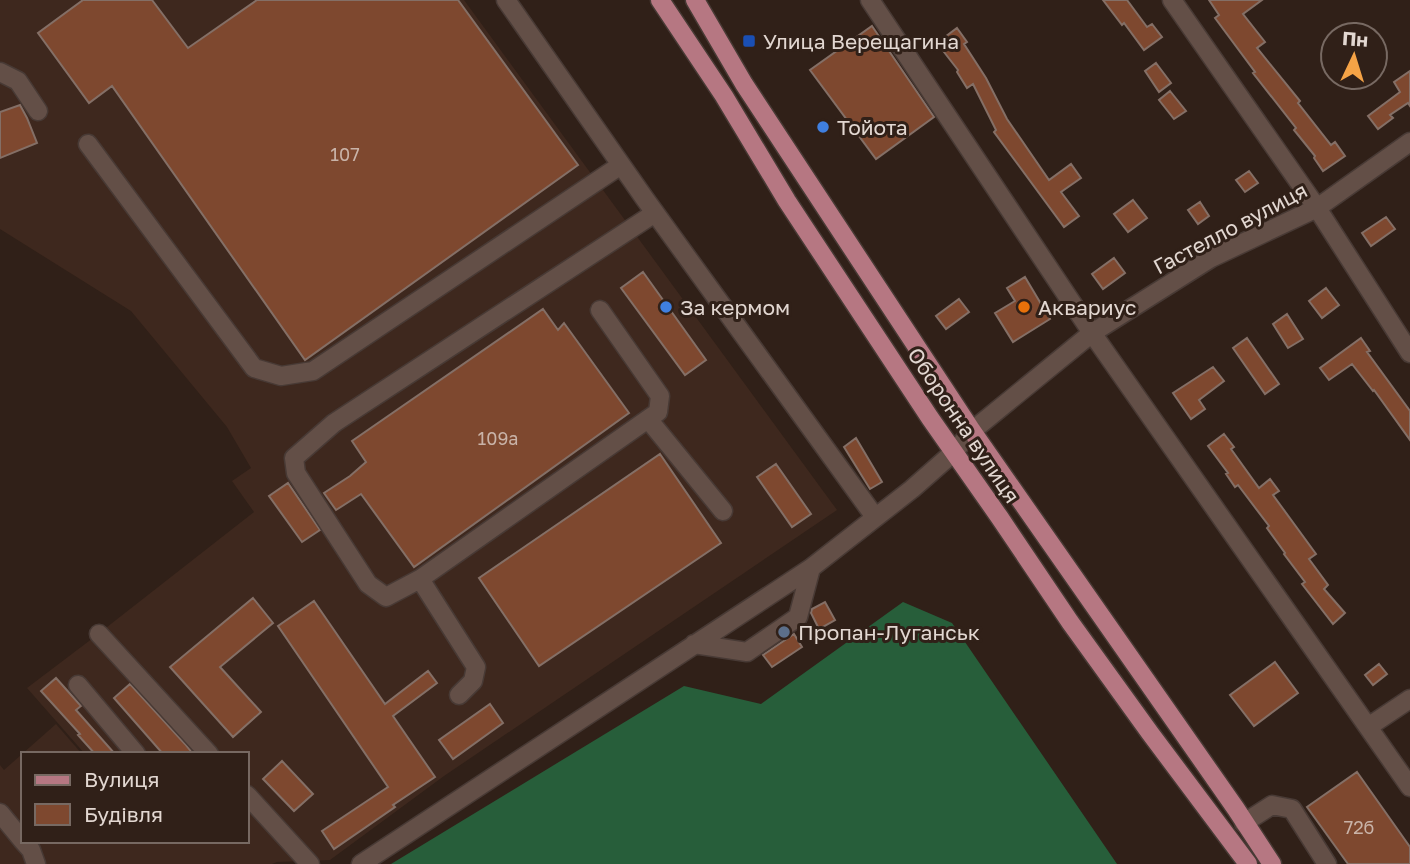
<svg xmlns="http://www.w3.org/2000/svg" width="1410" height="864" viewBox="0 0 1410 864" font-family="'Golos Text',sans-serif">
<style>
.built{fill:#3e281e}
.forest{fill:#275e3a}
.building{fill:#7e482f;stroke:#846f66;stroke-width:2}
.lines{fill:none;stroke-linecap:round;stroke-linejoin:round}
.minor-casing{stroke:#483a35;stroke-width:21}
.major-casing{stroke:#483a35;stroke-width:21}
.minor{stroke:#634f47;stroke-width:18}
.major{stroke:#b67782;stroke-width:18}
.transit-dot{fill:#1a4fb4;stroke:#302018;stroke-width:2.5}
.shop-dot{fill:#3f7fe0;stroke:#302018;stroke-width:2.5}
.food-dot{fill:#e8710a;stroke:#302018;stroke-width:2.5}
.service-dot{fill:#5c6f8a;stroke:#302018;stroke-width:2.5}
.labels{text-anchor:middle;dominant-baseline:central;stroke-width:6;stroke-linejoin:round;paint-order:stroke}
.number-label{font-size:18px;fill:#c9b3a8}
.poi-label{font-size:21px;fill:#e2d7d1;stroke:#302018;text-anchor:start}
.street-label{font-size:21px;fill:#e2d7d1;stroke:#302018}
</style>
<rect width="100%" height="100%" fill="#302018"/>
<path class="built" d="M 0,0 L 464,0 L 837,510 L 444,776 L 330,860 L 277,862 L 272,864 L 0,864 L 0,765 L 4,770 L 56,724 L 82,754 L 23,754 L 23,841 L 247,841 L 247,754 L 85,754 L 27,688 L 93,638 L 254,512 L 232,481 L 251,468 L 227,427 L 131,311 L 0,229 Z"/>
<path class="forest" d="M 903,602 L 952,623 L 1117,864 L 391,864 L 684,686 L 761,704 Z"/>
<path class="building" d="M 83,0 L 152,0 L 188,48 L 257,0 L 458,0 L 578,165 L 305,360 L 112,86 L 89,103 L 38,33 Z
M 1103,0 L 1127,0 L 1147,27 L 1152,24 L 1162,37 L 1144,50 L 1124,23 L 1122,25 Z
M 1209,0 L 1262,0 L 1243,14 L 1265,42 L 1257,48 L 1300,101 L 1298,103 L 1331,145 L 1335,142 L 1345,156 L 1323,171 L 1314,158 L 1315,156 L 1294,130 L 1296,128 L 1253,73 L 1255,72 L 1215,18 L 1219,15 Z
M 872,26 L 934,117 L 876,159 L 810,70 Z
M 957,28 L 967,42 L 964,44 L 986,78 L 1007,119 L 1049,180 L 1071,164 L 1081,178 L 1061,192 L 1079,216 L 1064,227 L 994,132 L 996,130 L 973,84 L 967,88 L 957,72 L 958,70 L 937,43 Z
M 1156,63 L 1171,83 L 1159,92 L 1145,71 Z
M 1410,71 L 1410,106 L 1408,103 L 1390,115 L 1393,118 L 1378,129 L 1368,116 L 1400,92 L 1394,82 Z
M 1170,91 L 1186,111 L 1174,119 L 1159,100 Z
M 20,105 L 27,118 L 37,143 L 0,158 L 0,112 Z
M 1249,171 L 1258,183 L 1245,192 L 1236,180 Z
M 1133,200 L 1147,218 L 1128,232 L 1114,214 Z
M 1200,202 L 1209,216 L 1198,224 L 1188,210 Z
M 1386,217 L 1395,229 L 1371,246 L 1362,233 Z
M 1114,258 L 1125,273 L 1103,289 L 1092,274 Z
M 643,272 L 706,360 L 685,375 L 621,288 Z
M 1025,277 L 1050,319 L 1013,342 L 995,313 L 1015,301 L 1007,288 Z
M 1326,288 L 1339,305 L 1322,318 L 1309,301 Z
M 959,299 L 969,312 L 946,329 L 936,316 Z
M 543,309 L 558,330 L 564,323 L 629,413 L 414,567 L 361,494 L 336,510 L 324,493 L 350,476 L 366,462 L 352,441 Z
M 1287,314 L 1303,339 L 1288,348 L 1273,324 Z
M 1247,338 L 1279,384 L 1265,394 L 1233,348 Z
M 1361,338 L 1370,351 L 1367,352 L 1410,411 L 1410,440 L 1374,390 L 1373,391 L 1352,364 L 1329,380 L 1320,368 Z
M 1213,367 L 1224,381 L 1199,400 L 1205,409 L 1191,419 L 1173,393 Z
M 1224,434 L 1234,447 L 1231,449 L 1259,488 L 1270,479 L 1279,491 L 1273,495 L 1316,554 L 1309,559 L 1328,585 L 1324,589 L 1345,613 L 1333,624 L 1302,584 L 1305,582 L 1284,554 L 1285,553 L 1267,528 L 1269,526 L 1238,485 L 1235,487 L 1226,474 L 1228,473 L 1208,446 Z
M 856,438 L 882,482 L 870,489 L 844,447 Z
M 660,454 L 721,543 L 539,666 L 479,578 Z
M 776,464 L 811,514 L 792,527 L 757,477 Z
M 288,483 L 320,530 L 302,542 L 269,496 Z
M 253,598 L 273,623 L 220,667 L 261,712 L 233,737 L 170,667 Z
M 314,601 L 385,704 L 428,671 L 437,683 L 393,716 L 435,777 L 393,805 L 395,807 L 334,849 L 322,831 L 388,787 L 278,626 Z
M 825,602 L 835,620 L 819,629 L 811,613 L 812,609 Z
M 794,634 L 802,647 L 772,667 L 763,655 Z
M 1275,662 L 1298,693 L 1254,726 L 1230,695 Z
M 1379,664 L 1387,674 L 1373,685 L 1365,675 Z
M 56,678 L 81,706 L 76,710 L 115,754 L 95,754 L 78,735 L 80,734 L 41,691 Z
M 130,684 L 185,744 L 193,754 L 163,754 L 114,698 Z
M 490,704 L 503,723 L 453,759 L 439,740 Z
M 282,761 L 313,794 L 294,811 L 263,779 Z
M 1357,772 L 1410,847 L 1410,864 L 1348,864 L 1307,807 Z"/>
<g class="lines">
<g class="minor-casing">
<path id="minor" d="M 506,0 L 645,199 L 875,517
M 870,0 L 1092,333 L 1410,787
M 1172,0 L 1317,208 L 1410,353
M 0,72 L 18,81 L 38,111
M 88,144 L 254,368 L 281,376 L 313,371 L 621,165
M 600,310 L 660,396 L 658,412 L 420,579 L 386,597 L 368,584 L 296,473 L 294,458 L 334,423 L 655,213
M 648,419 L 723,511
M 420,579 L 476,667 L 473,681 L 459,695
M 99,634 L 209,754
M 694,644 L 747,652 L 798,617 L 811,568
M 78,685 L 136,754
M 1368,727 L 1410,699
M 247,795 L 310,864
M 0,813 L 23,841
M 1244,823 L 1272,805 L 1292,809 L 1327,864
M 23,841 L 31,850 L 36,864
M 361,864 L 811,568 L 912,489 L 954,452 L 972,431 L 1092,333 L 1211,258 L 1317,208 L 1410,142"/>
</g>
<g class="major-casing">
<path id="major" d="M 660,0 L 724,96 L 787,201 L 930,418 L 1000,518 L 1070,622 L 1150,733 L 1248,864
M 695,0 L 744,84 L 972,431 L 1236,809 L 1272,864"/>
</g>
<use href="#minor" class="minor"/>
<use href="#major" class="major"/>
</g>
<rect class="transit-dot" x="742" y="34" width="14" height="14" rx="3.5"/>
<g class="shop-dot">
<circle cx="823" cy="127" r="7"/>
<circle cx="666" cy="307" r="7"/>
</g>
<circle class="food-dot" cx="1024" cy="307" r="7"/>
<circle class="service-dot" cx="784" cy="632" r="7"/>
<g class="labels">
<g class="number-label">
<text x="345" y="154">107</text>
<text x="498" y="438">109а</text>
<text x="1359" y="827">72б</text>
</g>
<g class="poi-label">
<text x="763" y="41">Улица Верещагина</text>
<text x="837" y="127">Тойота</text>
<text x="680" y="307">За кермом</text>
<text x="1038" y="307">Аквариус</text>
<text x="798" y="632">Пропан-Луганськ</text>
</g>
<g class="street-label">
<text transform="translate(1230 228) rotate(-28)">Гастелло вулиця</text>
<text transform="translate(964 425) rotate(56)">Оборонна вулиця</text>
</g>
</g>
<rect x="21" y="752" width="228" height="91" fill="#302018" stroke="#776962" stroke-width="2"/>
<rect x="35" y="775" width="35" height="10" fill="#b67782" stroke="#776962" stroke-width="2"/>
<text x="84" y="787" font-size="21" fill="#e2d7d1">Вулиця</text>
<rect x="35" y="804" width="35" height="21" fill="#7e482f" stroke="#776962" stroke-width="2"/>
<text x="84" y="822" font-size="21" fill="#e2d7d1">Будівля</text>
<g transform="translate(1354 56) rotate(4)"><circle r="33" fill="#302018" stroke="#776962" stroke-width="2"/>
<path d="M0-5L12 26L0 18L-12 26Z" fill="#f5a346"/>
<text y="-10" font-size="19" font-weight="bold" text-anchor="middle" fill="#e2d7d1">Пн</text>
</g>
</svg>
